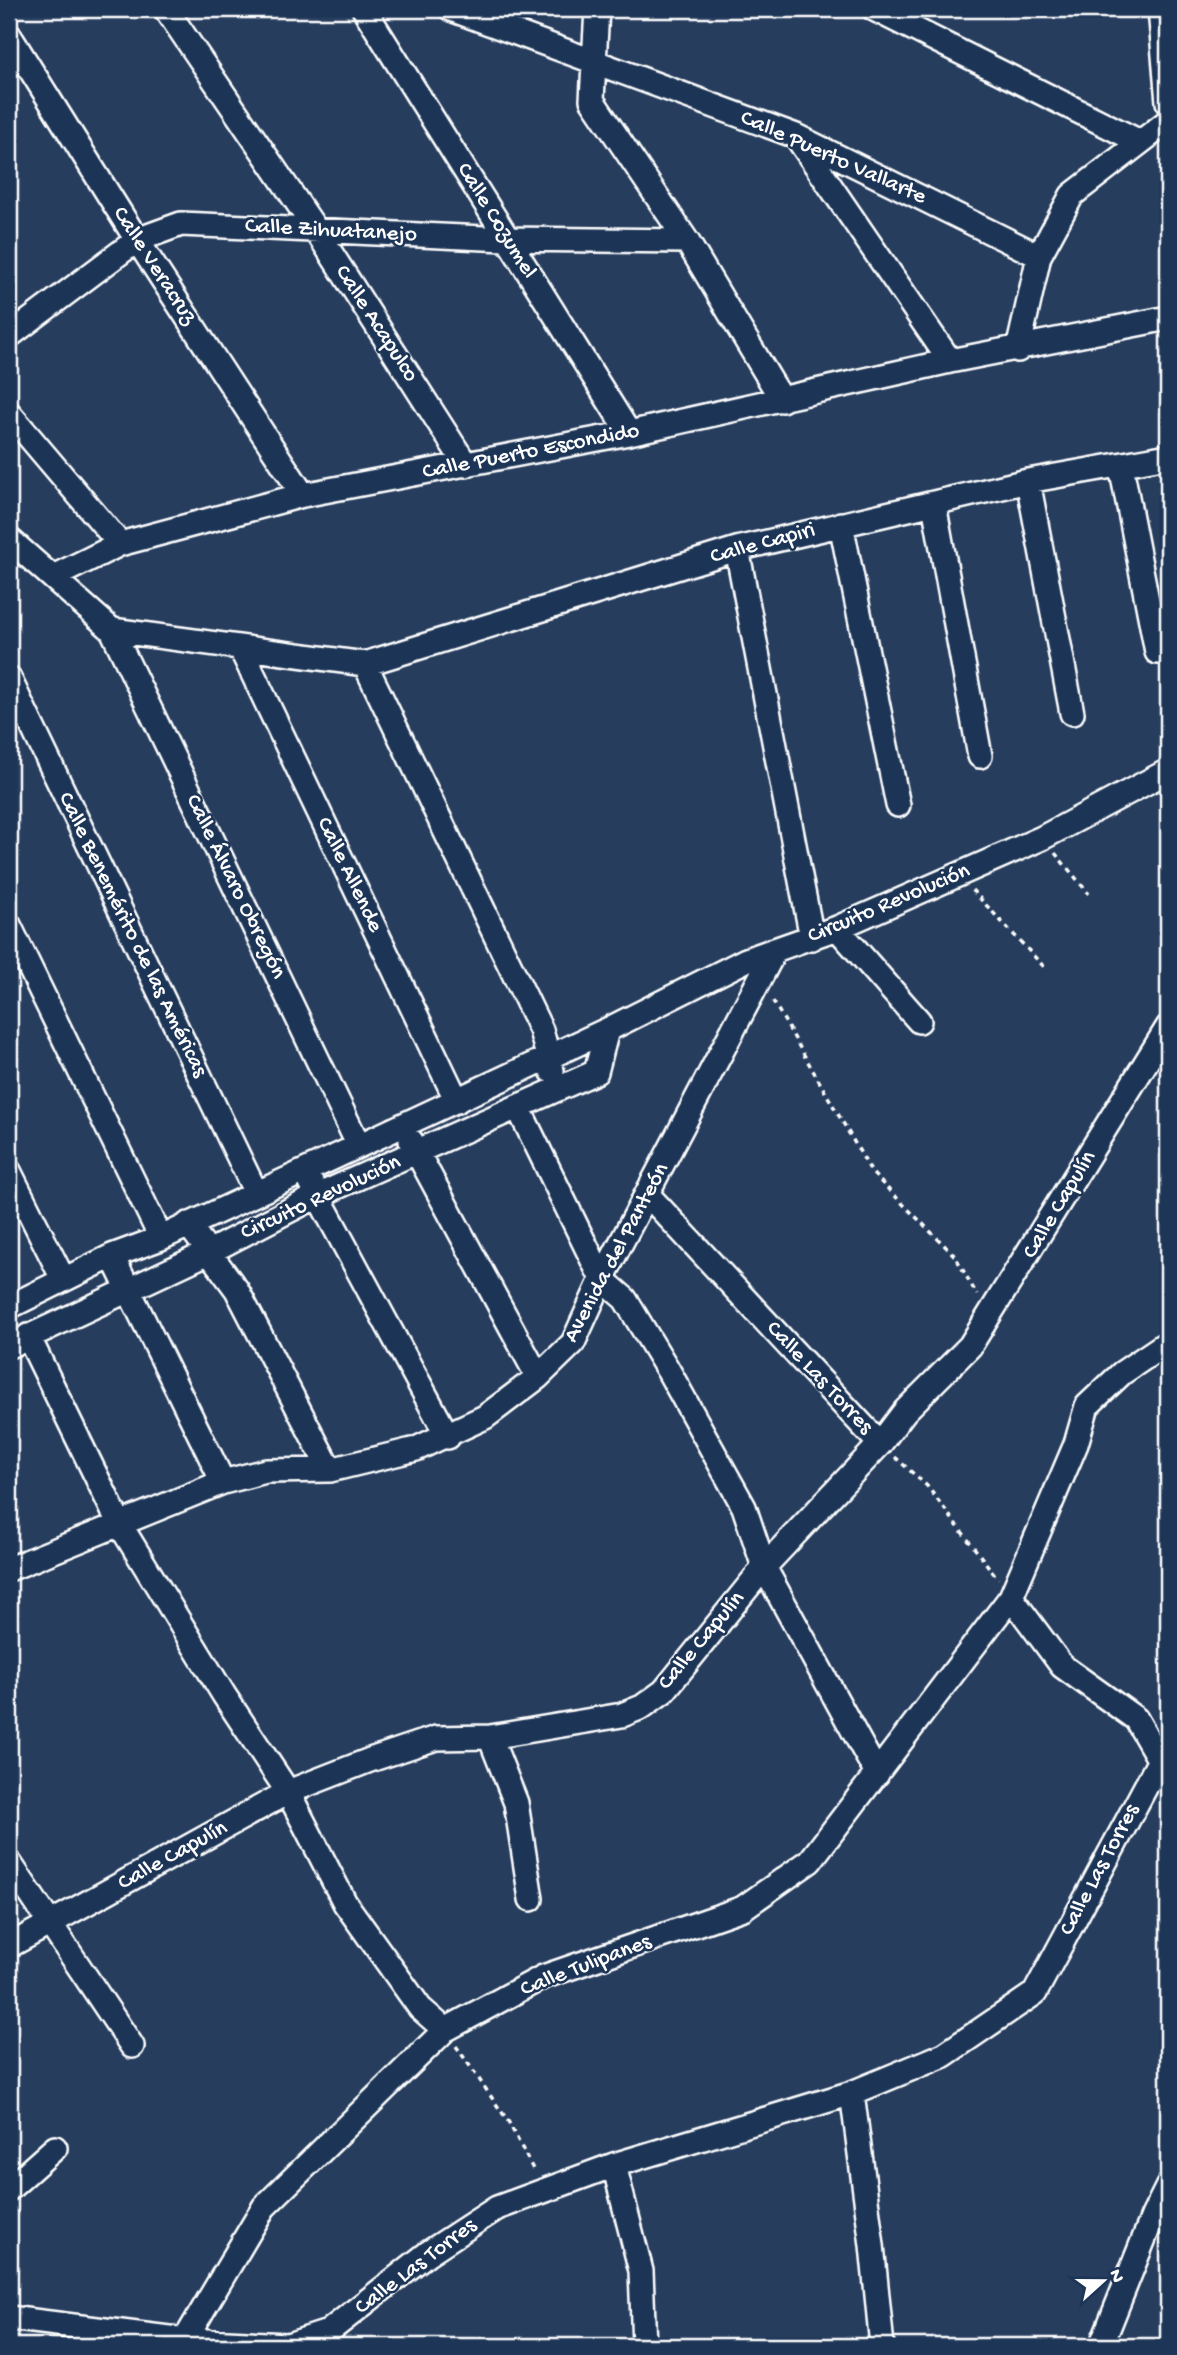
<svg xmlns="http://www.w3.org/2000/svg" width="1177" height="2355" viewBox="0 0 1177 2355" font-family="'Gochi Hand',sans-serif">
<style>
.lines{fill:none;stroke-linecap:round;stroke-linejoin:round}
.minor-casing{stroke:#fff;stroke-width:28}
.path{stroke:#fff;stroke-width:3.5;stroke-dasharray:5 5;stroke-linecap:butt}
.minor{stroke:#1d3557;stroke-width:23}
.labels{text-anchor:middle;dominant-baseline:central;stroke-width:5;stroke-linejoin:round;paint-order:stroke}
.street-label{font-size:23px;fill:#fff;stroke:#1d3557}
</style>
<rect width="100%" height="100%" fill="#263d5e"/>
<filter id="ink" filterUnits="userSpaceOnUse"><feTurbulence type="fractalNoise" baseFrequency=".0143" numOctaves="2"/><feDisplacementMap in="SourceGraphic" scale="14" xChannelSelector="R" yChannelSelector="G"/><feConvolveMatrix kernelMatrix="1 2 1 2 8 2 1 2 1" color-interpolation-filters="sRGB"/></filter>
<g filter="url(#ink)">
<g class="lines">
<g class="minor-casing">
<path id="minor" d="M 166,9 L 316,230 L 466,465
M 364,9 L 629,433
M 451,9 L 796,136 L 1039,256
M 597,9 L 592,100 L 687,241 L 782,400
M 874,9 L 1140,142
M 1160,9 L 1168,102
M 9,35 L 137,240 L 303,495
M 798,139 L 950,361
M 9,336 L 137,240 L 181,224 L 506,239 L 687,241
M 1018,350 L 1039,256 L 1072,195 L 1168,121
M 9,413 L 120,544
M 1121,466 L 1157,652
M 1028,481 L 1072,713
M 934,504 L 980,756
M 841,524 L 898,805
M 9,539 L 112,630 L 365,664 L 737,549 L 1028,481 L 1168,456
M 737,549 L 812,938
M 53,577 L 120,544 L 303,495 L 629,433 L 950,361 L 1168,318
M 112,630 L 358,1144
M 241,649 L 457,1101
M 365,664 L 541,1030 L 552,1071
M 9,678 L 255,1191
M 9,925 L 161,1238
M 837,928 L 919,1021
M 518,1107 L 602,1279 L 625,1299 L 668,1370 L 744,1507 L 764,1567 L 877,1774
M 411,1141 L 538,1377
M 9,1171 L 63,1279
M 311,1183 L 448,1437
M 648,1195 L 880,1444
M 188,1224 L 237,1290 L 330,1470
M 112,1256 L 223,1482
M 9,1307 L 112,1256 L 161,1238 L 607,1030 L 746,960 L 837,928 L 1042,838 L 1168,771
M 28,1336 L 119,1523 L 224,1695 L 288,1792 L 345,1903 L 420,2008 L 445,2030
M 9,1346 L 209,1252 L 317,1196 L 596,1072 L 607,1030
M 9,1569 L 223,1482 L 266,1471 L 330,1470 L 416,1449 L 485,1417 L 538,1377 L 573,1343 L 602,1279 L 775,950
M 1011,1597 L 1062,1666 L 1136,1719 L 1159,1759
M 490,1737 L 516,1803 L 531,1899
M 9,1862 L 132,2046
M 9,1946 L 288,1792 L 370,1760 L 436,1738 L 490,1737 L 622,1715 L 642,1707 L 664,1691 L 764,1567 L 880,1444 L 905,1411 L 970,1346 L 1168,1027
M 852,2093 L 872,2245 L 882,2346
M 614,2165 L 641,2271 L 644,2346
M 9,2189 L 55,2148
M 9,2318 L 185,2340 L 288,2345 L 328,2332 L 428,2253 L 497,2208 L 614,2165 L 852,2093 L 944,2055 L 1035,1993 L 1168,1745
M 185,2346 L 185,2340 L 264,2207 L 445,2030 L 543,1977 L 743,1908 L 810,1861 L 1011,1597 L 1076,1444 L 1087,1406 L 1122,1373 L 1168,1342
M 1101,2346 L 1153,2216 L 1168,2186"/>
</g>
<path class="path" d="M 1055,853 L 1089,894
M 972,890 L 1046,969
M 773,1001 L 872,1173 L 955,1256 L 977,1295
M 895,1457 L 927,1486 L 998,1579
M 456,2046 L 508,2121 L 535,2173"/>
<use href="#minor" class="minor"/>
</g>
</g>
<g class="labels">
<g class="street-label">
<text transform="translate(833 158) rotate(24)">Calle Puerto Vallarte</text>
<text transform="translate(496 221) rotate(58)">Calle Cozumel</text>
<text transform="translate(331 231) rotate(3)">Calle Zihuatanejo</text>
<text transform="translate(154 266) rotate(57)">Calle Veracruz</text>
<text transform="translate(376 324) rotate(57)">Calle Acapulco</text>
<text transform="translate(531 452) rotate(-11)">Calle Puerto Escondido</text>
<text transform="translate(763 544) rotate(-15)">Calle Capiri</text>
<text transform="translate(349 875) rotate(64)">Calle Allende</text>
<text transform="translate(235 887) rotate(64)">Calle Álvaro Obregón</text>
<text transform="translate(889 904) rotate(-23)">Circuito Revolución</text>
<text transform="translate(132 935) rotate(64)">Calle Benemérito de las Américas</text>
<text transform="translate(321 1198) rotate(-25)">Circuito Revolución</text>
<text transform="translate(1060 1205) rotate(-59)">Calle Capulín</text>
<text transform="translate(617 1253) rotate(-62)">Avenida del Panteón</text>
<text transform="translate(819 1378) rotate(47)">Calle Las Torres</text>
<text transform="translate(702 1641) rotate(-50)">Calle Capulín</text>
<text transform="translate(173 1856) rotate(-29)">Calle Capulín</text>
<text transform="translate(1100 1870) rotate(-62)">Calle Las Torres</text>
<text transform="translate(586 1966) rotate(-21)">Calle Tulipanes</text>
<text transform="translate(416 2267) rotate(-37)">Calle Las Torres</text>
</g>
</g>
<rect width="1177" height="2355" fill="none" stroke="#1d3557" stroke-width="35"/>
<rect x="18" y="18" width="1142" height="2320" fill="none" stroke="#fff" stroke-width="2.5" filter="url(#ink)"/>
<g transform="translate(1103 2281) rotate(69)" stroke="#1d3557" stroke-width="5" paint-order="stroke">
<path d="M0-5L12 26L0 18L-12 26Z" fill="#ffffff"/>
<text y="-10" font-size="19" font-weight="bold" text-anchor="middle" fill="#ffffff">N</text>
</g>
</svg>
